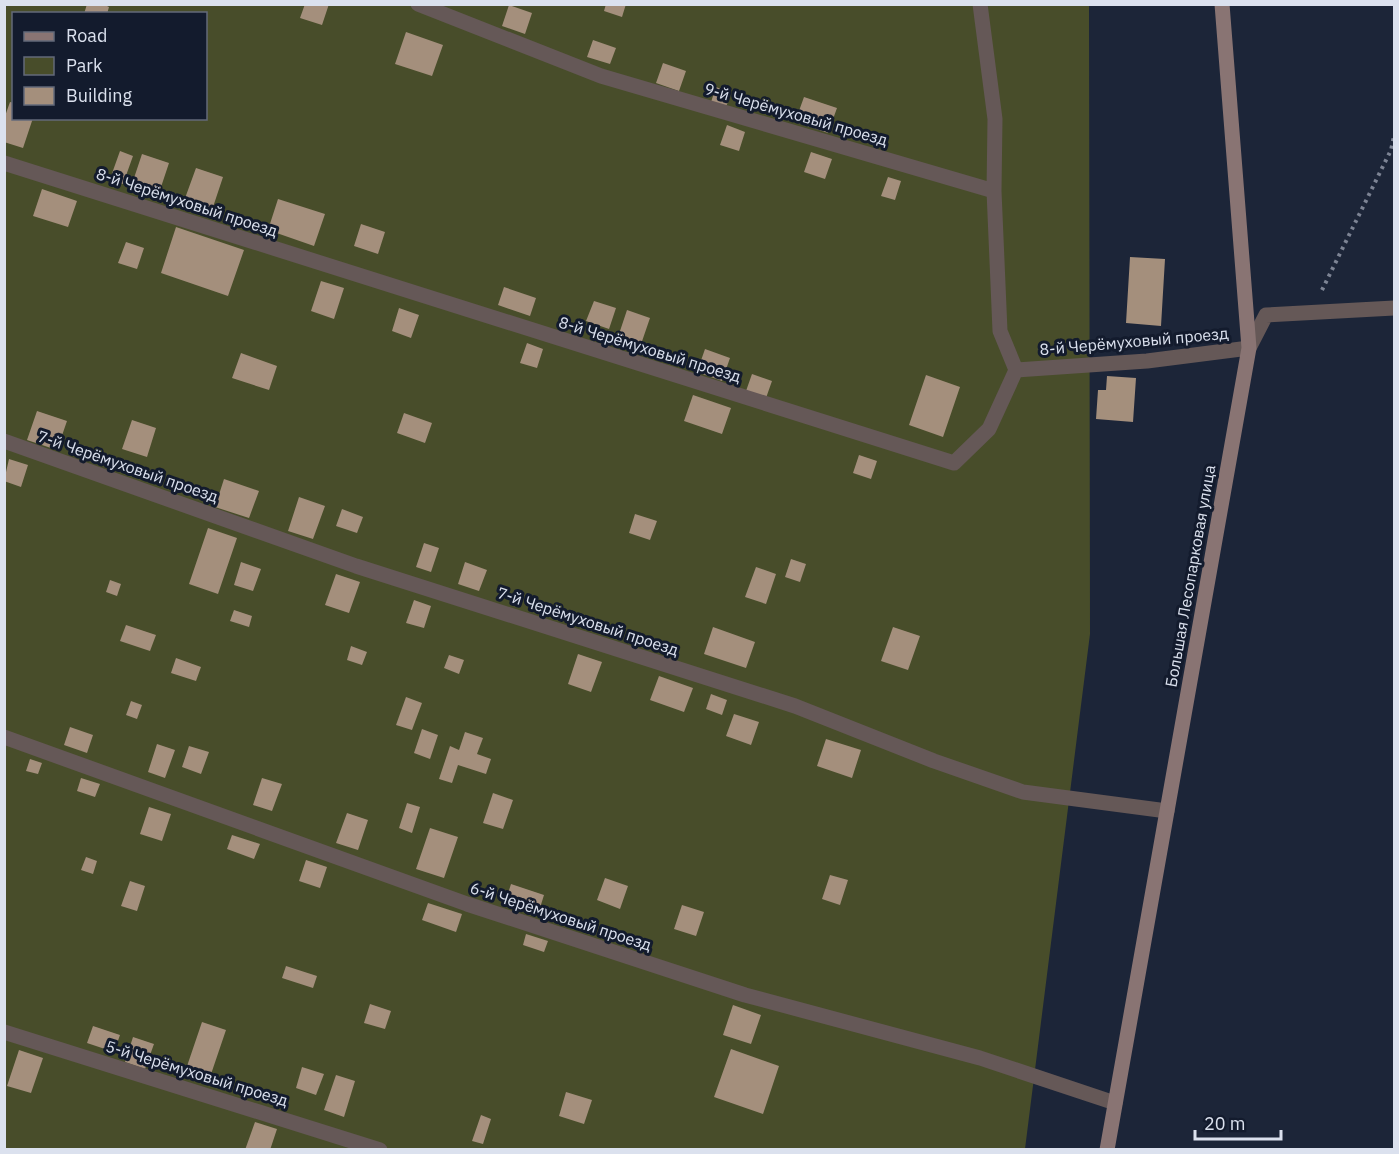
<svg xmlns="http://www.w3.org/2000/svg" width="1399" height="1154" viewBox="0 0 1399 1154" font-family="'IBM Plex Sans',sans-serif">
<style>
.green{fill:#484d2a;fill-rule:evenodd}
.building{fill:#a48f7c}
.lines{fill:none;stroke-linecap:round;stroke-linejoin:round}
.path{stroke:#7d8494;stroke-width:4;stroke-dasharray:3 4.5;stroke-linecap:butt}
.service{stroke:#655857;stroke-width:15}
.secondary{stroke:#897473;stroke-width:15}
.labels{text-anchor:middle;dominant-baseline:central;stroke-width:6;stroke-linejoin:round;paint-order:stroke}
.street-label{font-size:16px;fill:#dbe1ee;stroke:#131b2d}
</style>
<rect width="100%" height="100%" fill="#1c2538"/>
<path class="green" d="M 5,5 L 1089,5 L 1090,634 L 1025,1149 L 5,1150 ZM 14,14 L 206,14 L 206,118 L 14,118 Z"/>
<path class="building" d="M 87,4 L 103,4 L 109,7 L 107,14 L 84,14 Z
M 305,4 L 329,4 L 322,25 L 300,18 Z
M 606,4 L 626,4 L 622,17 L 604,11 Z
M 509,5 L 532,13 L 525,34 L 502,26 Z
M 406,32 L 443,45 L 432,76 L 395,64 Z
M 593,40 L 616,48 L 610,64 L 587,57 Z
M 663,63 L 686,71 L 679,91 L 656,83 Z
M 716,87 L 731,93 L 726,107 L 711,102 Z
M 804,97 L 837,108 L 828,133 L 795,122 Z
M 10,102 L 14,103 L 14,118 L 33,118 L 23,148 L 4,142 L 4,119 Z
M 727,125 L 745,132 L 739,151 L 720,145 Z
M 120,151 L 133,156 L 123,184 L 110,179 Z
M 811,152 L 832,159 L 825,179 L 804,172 Z
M 142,154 L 169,163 L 158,196 L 131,187 Z
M 196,168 L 223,177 L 212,210 L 184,201 Z
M 888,177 L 901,181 L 895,200 L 881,196 Z
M 42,189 L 77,201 L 68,227 L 33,216 Z
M 278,199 L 325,214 L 314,246 L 268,230 Z
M 361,224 L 385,232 L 378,254 L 354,246 Z
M 176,227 L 244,250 L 228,296 L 161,273 Z
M 126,242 L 144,248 L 137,269 L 118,263 Z
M 1130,257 L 1165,259 L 1161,326 L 1126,323 Z
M 321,281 L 344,288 L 334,319 L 311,311 Z
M 504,287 L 536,298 L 530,316 L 498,305 Z
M 594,301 L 616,308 L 609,329 L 586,321 Z
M 399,308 L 419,315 L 411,338 L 392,331 Z
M 627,310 L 650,318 L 638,353 L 615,346 Z
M 527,343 L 543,349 L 537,368 L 520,363 Z
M 705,349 L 730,358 L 722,381 L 697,372 Z
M 241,353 L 277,366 L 269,390 L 232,378 Z
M 752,374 L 772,381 L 766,398 L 746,391 Z
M 926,375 L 960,387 L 943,437 L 909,425 Z
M 1107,376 L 1136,378 L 1133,422 L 1096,419 L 1098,390 L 1106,390 Z
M 693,395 L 731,408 L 722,434 L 684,421 Z
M 37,411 L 67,421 L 57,450 L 27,440 Z
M 404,413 L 432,423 L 425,443 L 397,433 Z
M 132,420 L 156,428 L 147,457 L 122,449 Z
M 859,455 L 877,461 L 871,479 L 853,473 Z
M 9,459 L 28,465 L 21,487 L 4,481 Z
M 224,479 L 259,491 L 249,518 L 215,507 Z
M 299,497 L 325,506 L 313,539 L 288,531 Z
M 342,509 L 363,517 L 357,533 L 336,526 Z
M 635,514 L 657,521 L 650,540 L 629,533 Z
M 208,528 L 237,538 L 218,594 L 189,584 Z
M 424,543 L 439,548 L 431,572 L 416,567 Z
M 791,559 L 806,564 L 800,582 L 785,577 Z
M 241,562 L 261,569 L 253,591 L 234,585 Z
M 465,562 L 487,570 L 479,591 L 458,584 Z
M 756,567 L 776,574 L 766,604 L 745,597 Z
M 336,574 L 360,582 L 349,613 L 325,605 Z
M 110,580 L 121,584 L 117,596 L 106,592 Z
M 414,600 L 431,606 L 424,628 L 406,623 Z
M 234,610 L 252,616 L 249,627 L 230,621 Z
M 126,625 L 156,635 L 150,651 L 120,641 Z
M 713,627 L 755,642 L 746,668 L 704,654 Z
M 893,627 L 920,636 L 908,670 L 881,661 Z
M 351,646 L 367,652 L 362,665 L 347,660 Z
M 578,654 L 602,662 L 591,692 L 568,684 Z
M 449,655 L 464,660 L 459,674 L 444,668 Z
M 176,658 L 201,667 L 196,681 L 171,673 Z
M 659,676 L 693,688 L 684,712 L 650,700 Z
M 711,694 L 727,700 L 722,715 L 706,709 Z
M 406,697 L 422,703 L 412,730 L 396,725 Z
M 131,701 L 142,705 L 137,719 L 126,715 Z
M 734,714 L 759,722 L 751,745 L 726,736 Z
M 70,727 L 93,735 L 87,753 L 64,745 Z
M 422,729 L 438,735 L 430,759 L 414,753 Z
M 465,732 L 483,738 L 477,754 L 491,759 L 486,774 L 458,765 L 452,783 L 439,779 L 450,746 L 459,750 Z
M 826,739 L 861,750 L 852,778 L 817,766 Z
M 157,744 L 175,750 L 165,778 L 148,772 Z
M 189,746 L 209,752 L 201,774 L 182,767 Z
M 30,759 L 42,763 L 38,774 L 26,771 Z
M 81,778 L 100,784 L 95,797 L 77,791 Z
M 262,778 L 282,784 L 272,811 L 253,805 Z
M 493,793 L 513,800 L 503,829 L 483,823 Z
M 407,803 L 420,807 L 412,833 L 399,828 Z
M 149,807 L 171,814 L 162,841 L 140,834 Z
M 347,813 L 368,820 L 358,850 L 336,843 Z
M 430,828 L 458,837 L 444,878 L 416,869 Z
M 232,835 L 260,844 L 254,859 L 227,849 Z
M 86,857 L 97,861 L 93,874 L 81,870 Z
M 306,860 L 327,867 L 320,888 L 299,881 Z
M 830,875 L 848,880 L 840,905 L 822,899 Z
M 605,878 L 628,886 L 620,909 L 597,900 Z
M 130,881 L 145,886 L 137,911 L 121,906 Z
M 511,884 L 544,895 L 539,911 L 506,900 Z
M 428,903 L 462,914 L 456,932 L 422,920 Z
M 682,905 L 704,912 L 696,936 L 674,929 Z
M 526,934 L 548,941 L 544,952 L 523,945 Z
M 286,966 L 317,976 L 313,988 L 282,978 Z
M 370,1004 L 391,1011 L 385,1029 L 364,1023 Z
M 733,1005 L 761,1015 L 751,1044 L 723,1035 Z
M 202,1022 L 226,1030 L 208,1083 L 184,1075 Z
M 93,1026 L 120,1035 L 114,1052 L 87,1043 Z
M 133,1037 L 154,1044 L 145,1069 L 125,1062 Z
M 731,1049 L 779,1066 L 763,1114 L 714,1097 Z
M 19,1050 L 43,1058 L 31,1093 L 7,1086 Z
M 302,1067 L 324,1074 L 316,1095 L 296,1088 Z
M 336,1075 L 355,1081 L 344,1117 L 324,1110 Z
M 566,1092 L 592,1100 L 584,1124 L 559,1116 Z
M 481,1115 L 491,1119 L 483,1144 L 472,1141 Z
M 255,1122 L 277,1129 L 270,1150 L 245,1150 Z"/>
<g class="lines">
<path class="path" d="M 1322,290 L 1391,150 L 1394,136"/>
<path class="service" d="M 418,4 L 601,76 L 994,191 L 1000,331 L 1016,370
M 980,4 L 995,119 L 994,191
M 4,163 L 954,463 L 989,429 L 1016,370 L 1147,361 L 1249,348 L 1266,315 L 1394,308
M 4,441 L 356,566 L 795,706 L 934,761 L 1023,792 L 1167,811
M 4,737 L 467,904 L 745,995 L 980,1058 L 1115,1103
M 4,1032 L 380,1150"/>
<path class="secondary" d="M 1107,1150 L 1249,348 L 1222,4"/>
</g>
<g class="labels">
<g class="street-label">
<text transform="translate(796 114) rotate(16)">9-й Черёмуховый проезд</text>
<text transform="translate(187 202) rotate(18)">8-й Черёмуховый проезд</text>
<text transform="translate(1134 341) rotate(-5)">8-й Черёмуховый проезд</text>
<text transform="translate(650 349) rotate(17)">8-й Черёмуховый проезд</text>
<text transform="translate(128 466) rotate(19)">7-й Черёмуховый проезд</text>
<text transform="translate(1190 576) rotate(-80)">Большая Лесопарковая улица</text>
<text transform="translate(588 621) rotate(18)">7-й Черёмуховый проезд</text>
<text transform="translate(561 916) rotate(18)">6-й Черёмуховый проезд</text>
<text transform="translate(197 1073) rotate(17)">5-й Черёмуховый проезд</text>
</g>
</g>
<rect width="1399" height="1154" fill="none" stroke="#dbe1ee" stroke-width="12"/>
<rect x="12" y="12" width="195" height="108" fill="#131b2d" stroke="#636a7a" stroke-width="1.5"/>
<rect x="24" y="32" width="30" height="9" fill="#897473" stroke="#636a7a" stroke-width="1.5"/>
<text x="66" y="42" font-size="18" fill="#dbe1ee">Road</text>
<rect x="24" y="57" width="30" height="18" fill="#484d2a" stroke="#636a7a" stroke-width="1.5"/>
<text x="66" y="72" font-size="18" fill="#dbe1ee">Park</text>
<rect x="24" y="87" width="30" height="18" fill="#a48f7c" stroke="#636a7a" stroke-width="1.5"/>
<text x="66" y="102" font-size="18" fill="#dbe1ee">Building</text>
<path d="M1195 1130v9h86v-9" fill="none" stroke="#dbe1ee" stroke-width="3"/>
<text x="1204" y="1130" font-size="18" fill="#dbe1ee" stroke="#131b2d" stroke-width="4.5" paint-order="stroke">20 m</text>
</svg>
